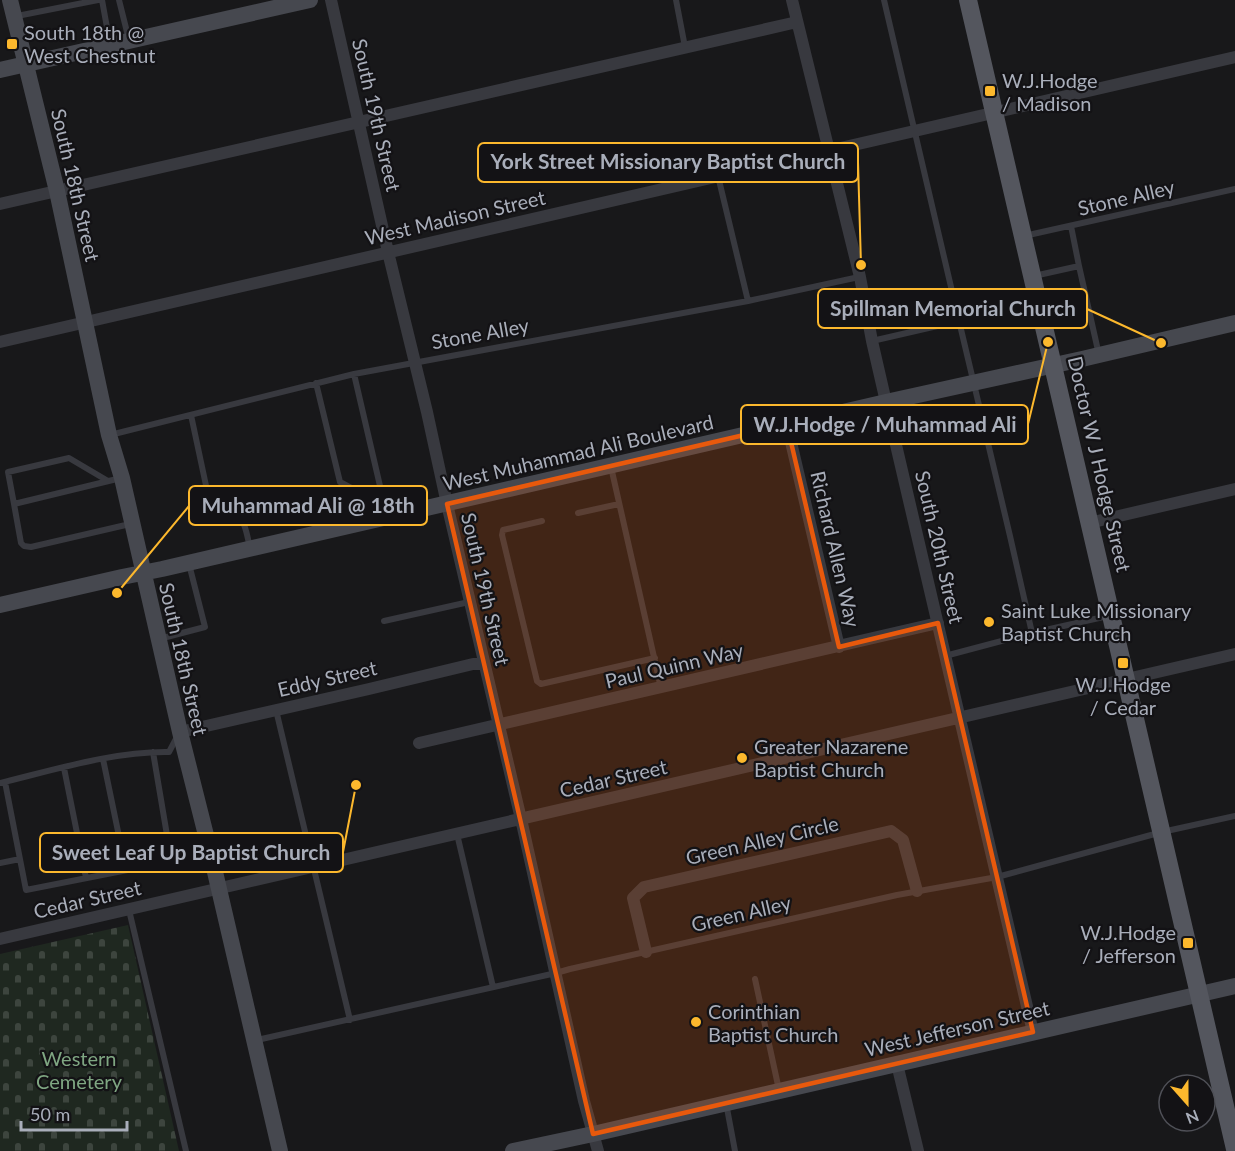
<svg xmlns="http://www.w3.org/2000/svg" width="1235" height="1151" viewBox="0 0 1235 1151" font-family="Lato,sans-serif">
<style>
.cemetery{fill:url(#cemetery-stones)}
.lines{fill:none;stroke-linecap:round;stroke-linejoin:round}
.lane{stroke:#38393f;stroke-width:6}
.street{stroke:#38393f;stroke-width:12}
.secondary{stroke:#46484f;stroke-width:16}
.primary{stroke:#54565e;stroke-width:18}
.marked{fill:#e8590c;fill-opacity:0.2;stroke:#e8590c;stroke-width:4.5;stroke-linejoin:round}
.poi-dot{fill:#fcb82d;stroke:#131215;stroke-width:2}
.labels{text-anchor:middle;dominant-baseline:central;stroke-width:4.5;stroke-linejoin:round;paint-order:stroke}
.poi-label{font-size:20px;fill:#a9aeba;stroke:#131215;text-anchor:start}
.street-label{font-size:20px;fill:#a9aeba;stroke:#131215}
.park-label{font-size:20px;fill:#7fa682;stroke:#131215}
.leader{fill:none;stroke:#fcb82d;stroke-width:2}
.callout-dot{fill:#fcb82d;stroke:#131215;stroke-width:2}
.callout{fill:#131215;stroke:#fcb82d;stroke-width:2}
.callout-label{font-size:21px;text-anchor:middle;font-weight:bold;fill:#a9aeba}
</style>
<defs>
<pattern id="cemetery-stones" width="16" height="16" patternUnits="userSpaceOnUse" patternTransform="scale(1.5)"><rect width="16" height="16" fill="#1f2820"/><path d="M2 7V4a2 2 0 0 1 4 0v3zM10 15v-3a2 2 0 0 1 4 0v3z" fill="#3d453e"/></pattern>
</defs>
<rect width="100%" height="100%" fill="#18181a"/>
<path class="cemetery" d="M 128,925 L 179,1151 L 0,1151 L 0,954 Z"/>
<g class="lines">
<path class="lane" d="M 102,0 L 110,44
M 119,0 L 129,40
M 676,0 L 685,47
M 884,0 L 955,304 L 1010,536 L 1032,633 L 945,656
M 17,16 L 98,0
M 718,176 L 748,301
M 1071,226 L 1079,266
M 1024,236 L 1235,189
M 1034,276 L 1079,266 L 1099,355
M 872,341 L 959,321
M 354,374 L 387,516
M 316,383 L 340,482 L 355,490 L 381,490
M 191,415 L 211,509 L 218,514 L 235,512 C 246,521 247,536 250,548
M 110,435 L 354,374 L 748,301 L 859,277
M 611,467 L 661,688
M 121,478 L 14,504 L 21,543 L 24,546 L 31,547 L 130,524
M 14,504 L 8,472 L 69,458 L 108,481
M 578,513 L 619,504
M 542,521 L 503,530 L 502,535 L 537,681 L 541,684 L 655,658
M 384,621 L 469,602
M 1032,633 L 1108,616
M 159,639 L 205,627 L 189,564
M 276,710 L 350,1020
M 103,759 L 126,870
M 64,768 L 86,878
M 5,782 L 26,890 L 163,863 L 170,853 L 153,752
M 0,783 C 54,770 114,751 169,752 L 178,735
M 457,834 L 493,987
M 0,863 L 20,859
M 129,910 L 186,1151
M 755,979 L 779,1090
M 257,1040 L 556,973 L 570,969 L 897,895 L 997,877 L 1162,832 L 1235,816
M 726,1103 L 735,1151"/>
<path class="street" d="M 331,0 L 388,252 L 427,412 L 447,504 L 521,819 L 584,1101 L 598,1151
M 792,0 L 860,277 L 872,341 L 886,402 L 1033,1032
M 0,204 L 797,22
M 0,342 L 1235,57
M 787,425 L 839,647
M 1089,523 L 1235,489
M 180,732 L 369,689 L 473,664 L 484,664
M 419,743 L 938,623
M 0,939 L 1235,654
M 646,952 L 633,898 L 644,887 L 856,839 L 891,831 L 903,840 L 917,891
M 897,1064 L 918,1151"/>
<path class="secondary" d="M 10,0 L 57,191 L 109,435 L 122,478 L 180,732 L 212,859 L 280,1151
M 0,70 L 310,0
M 0,605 L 122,577 L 162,569 L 886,402 L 1082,359 L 1235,323
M 513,1151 L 593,1134 L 1235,986"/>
<path class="primary" d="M 968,0 L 1235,1149"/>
</g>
<path class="marked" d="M 787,425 L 839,647 L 938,623 L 1033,1032 L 593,1134 L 447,504 Z"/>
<g class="poi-dot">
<rect x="6" y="38" width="12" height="12" rx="3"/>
<rect x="984" y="85" width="12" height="12" rx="3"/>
<circle cx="989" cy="622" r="6"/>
<rect x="1117" y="657" width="12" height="12" rx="3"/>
<circle cx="742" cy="758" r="6"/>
<rect x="1182" y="937" width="12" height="12" rx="3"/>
<circle cx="696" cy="1022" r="6"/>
</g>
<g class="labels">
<g class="poi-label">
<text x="24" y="32">South 18th @<tspan x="24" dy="23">West Chestnut</tspan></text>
<text x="1002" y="80">W.J.Hodge<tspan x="1002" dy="23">/ Madison</tspan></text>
<text x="1001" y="610">Saint Luke Missionary<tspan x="1001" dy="23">Baptist Church</tspan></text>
<text x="1123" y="684" text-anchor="middle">W.J.Hodge<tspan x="1123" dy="23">/ Cedar</tspan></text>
<text x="754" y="746">Greater Nazarene<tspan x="754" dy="23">Baptist Church</tspan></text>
<text x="1176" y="932" text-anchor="end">W.J.Hodge<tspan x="1176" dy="23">/ Jefferson</tspan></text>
<text x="708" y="1011">Corinthian<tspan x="708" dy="23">Baptist Church</tspan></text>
</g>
<g class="street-label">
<text transform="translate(377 115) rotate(77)">South 19th Street</text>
<text transform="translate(76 185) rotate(77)">South 18th Street</text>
<text transform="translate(1126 197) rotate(-13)">Stone Alley</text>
<text transform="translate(455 217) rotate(-13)">West Madison Street</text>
<text transform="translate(480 333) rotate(-10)">Stone Alley</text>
<text transform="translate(578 452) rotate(-13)">West Muhammad Ali Boulevard</text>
<text transform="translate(1100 464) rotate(77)">Doctor W J Hodge Street</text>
<text transform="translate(940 547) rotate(77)">South 20th Street</text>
<text transform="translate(836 549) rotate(77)">Richard Allen Way</text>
<text transform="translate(486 589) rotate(77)">South 19th Street</text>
<text transform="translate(184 659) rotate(77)">South 18th Street</text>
<text transform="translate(674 665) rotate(-13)">Paul Quinn Way</text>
<text transform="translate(327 678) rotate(-13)">Eddy Street</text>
<text transform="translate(613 778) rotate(-13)">Cedar Street</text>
<text transform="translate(762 840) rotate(-13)">Green Alley Circle</text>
<text transform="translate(87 899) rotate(-13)">Cedar Street</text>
<text transform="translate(741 913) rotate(-13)">Green Alley</text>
<text transform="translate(957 1028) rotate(-13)">West Jefferson Street</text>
</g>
<g class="park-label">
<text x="79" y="1058">Western<tspan x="79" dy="23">Cemetery</tspan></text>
</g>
</g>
<path class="leader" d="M861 265L858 162M1161 343L1087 309M1048 342L1028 424M117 593L189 506M356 785L343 852"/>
<g class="callout-dot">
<circle cx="861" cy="265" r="6"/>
<circle cx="1161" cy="343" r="6"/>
<circle cx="1048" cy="342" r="6"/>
<circle cx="117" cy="593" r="6"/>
<circle cx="356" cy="785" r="6"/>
</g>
<g class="callout">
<rect x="478" y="143" width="380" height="39" rx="6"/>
<rect x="818" y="289" width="269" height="39" rx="6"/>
<rect x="741" y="405" width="287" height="39" rx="6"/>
<rect x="189" y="486" width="238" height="39" rx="6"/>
<rect x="40" y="833" width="303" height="39" rx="6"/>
</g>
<g class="callout-label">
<text x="668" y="169">York Street Missionary Baptist Church</text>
<text x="953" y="316">Spillman Memorial Church</text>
<text x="885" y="432">W.J.Hodge / Muhammad Ali</text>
<text x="308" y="513">Muhammad Ali @ 18th</text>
<text x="191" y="860">Sweet Leaf Up Baptist Church</text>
</g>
<g transform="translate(1187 1103) rotate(159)"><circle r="28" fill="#131215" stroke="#4f5057" stroke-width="1.5"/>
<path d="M0-4.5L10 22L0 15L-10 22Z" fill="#fcb82d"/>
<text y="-9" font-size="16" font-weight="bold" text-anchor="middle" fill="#a9aeba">N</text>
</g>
<path d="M21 1121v9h106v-9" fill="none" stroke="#a9aeba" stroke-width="3"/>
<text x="30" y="1121" font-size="18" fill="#a9aeba" stroke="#131215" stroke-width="4.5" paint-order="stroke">50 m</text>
</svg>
